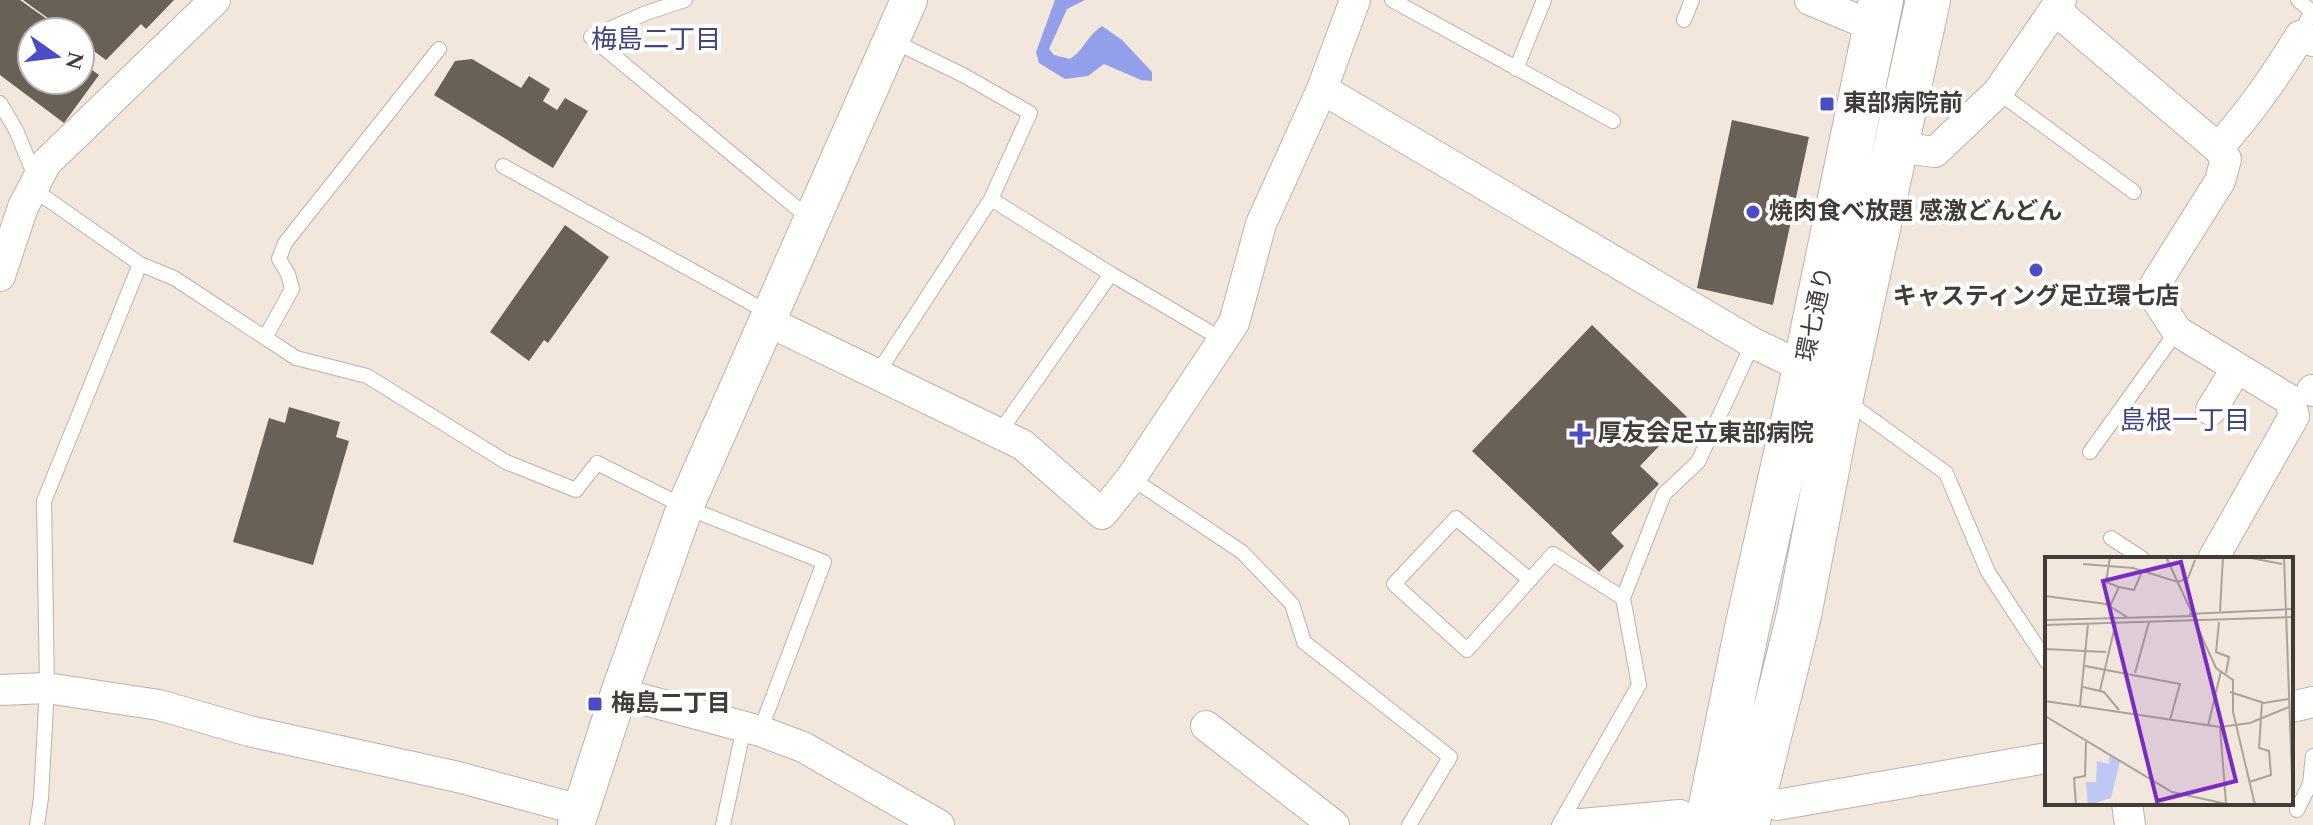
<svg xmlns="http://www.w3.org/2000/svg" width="2313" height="825" viewBox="0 0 2313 825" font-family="Spectral,'Noto Sans JP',serif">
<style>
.forest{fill:#939fea}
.building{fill:#696057}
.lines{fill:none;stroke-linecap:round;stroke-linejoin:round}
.service-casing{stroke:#bcb2a8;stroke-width:16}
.minor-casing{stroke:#bcb2a8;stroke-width:32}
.tertiary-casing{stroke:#bcb2a8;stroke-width:38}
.primary-casing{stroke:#bcb2a8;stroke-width:46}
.service{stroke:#fff;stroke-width:14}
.minor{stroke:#fff;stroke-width:30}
.tertiary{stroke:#fff;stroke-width:36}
.primary{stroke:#fff;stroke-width:44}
.poi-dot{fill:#4a4dc3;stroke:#fff;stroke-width:3}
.labels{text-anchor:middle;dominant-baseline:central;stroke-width:8;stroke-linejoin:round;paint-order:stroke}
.poi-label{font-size:24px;font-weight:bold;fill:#403c38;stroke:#fff;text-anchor:start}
.street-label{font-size:24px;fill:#403c38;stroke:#fff}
.neighbourhood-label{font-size:26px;fill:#3d4480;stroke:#fff}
.inset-road{fill:none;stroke:#aba39b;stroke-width:2}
.view{fill:#7b2cbf;fill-opacity:0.15;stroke:#7b2cbf;stroke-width:4}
.inset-edge{fill:none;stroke:#403c38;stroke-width:4}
</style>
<rect width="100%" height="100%" fill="#f2e7dd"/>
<path class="forest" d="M 1055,0 L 1085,0 L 1067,9 L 1049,49 L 1054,55 L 1070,59 C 1085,49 1086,37 1102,26 L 1122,40 L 1152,72 L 1152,81 L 1141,80 L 1104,64 L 1088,76 L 1065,79 L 1039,63 L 1036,52 Z"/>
<path class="building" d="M 0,0 L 20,0 L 51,22 L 43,32 L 32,32 L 32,80 L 80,80 L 80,61 L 99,75 L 64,123 L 0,75 Z
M 23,0 L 174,0 L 146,29 L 141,24 L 106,60 L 80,41 L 80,32 L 67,32 Z
M 472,59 L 521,88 L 529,76 L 550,89 L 543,101 L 557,110 L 565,98 L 588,111 L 553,168 L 434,95 L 455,61 Z
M 1732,120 L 1809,137 L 1773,305 L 1697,288 Z
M 565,225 L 609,257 L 548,343 L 544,340 L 529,361 L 490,332 Z
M 1592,325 L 1687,417 L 1640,466 L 1659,484 L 1611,533 L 1624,546 L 1599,572 L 1472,451 Z
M 289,407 L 340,422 L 336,437 L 349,441 L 313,565 L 233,542 L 269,418 L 285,423 Z"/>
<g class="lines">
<g class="service-casing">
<path id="service" d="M 685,0 L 646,13 L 591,37 L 810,219
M 1392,0 L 1613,121
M 2298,0 L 2311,11 L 2300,36
M 1684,20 L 1692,0
M 1516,69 L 1544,0
M 1998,92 L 2134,192
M 0,103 L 16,130 L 43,196 L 140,264 L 174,278 L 296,358 L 367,376 L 506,462 L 576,490 L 597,463 L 685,507 L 824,562 L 760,731
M 503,166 L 769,313
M 991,199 L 1111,274 L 1223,340
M 265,338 L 292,289 L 288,274 L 279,259 L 285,243 L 439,49
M 877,374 L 991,199 L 1030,113 L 963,75 L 891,40
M 1848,402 L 1946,473 L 1988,572 L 2047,662
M 999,433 L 1111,274
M 2090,452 L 2177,331
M 1131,478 L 1242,552 L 1292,604 L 1304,642 L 1450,757 L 1409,825
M 2111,538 L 2143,559
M 1530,580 L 1456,518 L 1394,584 L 1467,650 L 1553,554 L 1623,598
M 2297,810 L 2310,784 L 2313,756
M 37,825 L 41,798 L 47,688 L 44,501 L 140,264
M 723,825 L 744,727
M 1559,825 L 1639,685 L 1623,598 L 1664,494 L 1698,462 L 1753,343"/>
</g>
<g class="minor-casing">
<path id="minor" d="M 1810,0 L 1875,27
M 2055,10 L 2218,148 C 2252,110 2274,78 2300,36 L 2313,41
M 1322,89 L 1753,343 L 1805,368
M 1896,147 L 1935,152 L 1998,92 L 2061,0
M 0,276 L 23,207 L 46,163 L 215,0
M 767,321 L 1023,445 L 1102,514 L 1131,478 L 1234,323 L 1261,224 L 1322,89 L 1355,0
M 2312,390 L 2313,391
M 2211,410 L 2237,368
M 2213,559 L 2294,416 L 2290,400 L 2177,331 L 2151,291 L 2220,181 L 2226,159 L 2218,148
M 0,690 L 47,688 L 159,705 L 249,731 L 458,777 L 580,810
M 619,693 L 760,731 L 803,747 L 939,825
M 2291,707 L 2313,702
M 1206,726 L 1334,825
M 2127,803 L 2130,825
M 1777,805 L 2047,758
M 1570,825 L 1680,815"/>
</g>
<g class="tertiary-casing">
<path id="tertiary" d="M 576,825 L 619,693 L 685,507 L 909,0"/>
</g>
<g class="primary-casing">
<path id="primary" d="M 1707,825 L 1747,628 L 1805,368 L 1881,0
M 1747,825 L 1799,615 L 1841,397 L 1928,0"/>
</g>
<use href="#service" class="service"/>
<use href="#minor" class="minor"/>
<use href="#tertiary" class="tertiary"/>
<use href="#primary" class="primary"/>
</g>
<g class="poi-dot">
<rect x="1819" y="96" width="16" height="16" rx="4"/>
<circle cx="1753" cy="212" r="8"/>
<circle cx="2036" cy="270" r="8"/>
<path d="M1576 422h8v8h8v8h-8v8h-8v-8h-8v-8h8z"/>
<rect x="587" y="696" width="16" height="16" rx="4"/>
</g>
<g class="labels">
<g class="poi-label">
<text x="1843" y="104">東部病院前</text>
<text x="1769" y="212">焼肉食べ放題 感激どんどん</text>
<text x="2036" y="297" text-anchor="middle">キャスティング足立環七店</text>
<text x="1598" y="434">厚友会足立東部病院</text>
<text x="611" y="704">梅島二丁目</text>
</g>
<g class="street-label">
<text transform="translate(1816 314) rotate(-78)">環七通り</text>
</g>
<g class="neighbourhood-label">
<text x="656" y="40">梅島二丁目</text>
<text x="2185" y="421">島根一丁目</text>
</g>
</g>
<g transform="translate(2045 557)">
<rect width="248" height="248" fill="#f2e7dd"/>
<path d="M 65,198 L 75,204 L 66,241 L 43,248 L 41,225 L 51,225 L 52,204 L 64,207 Z" fill="#bfc7f4"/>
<path class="inset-road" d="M 121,0 L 147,56M 201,0 L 237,7M 239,0 L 248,248M 38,7 L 88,11 L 133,25 L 143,21 L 150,3M 74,30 L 89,33 L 96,17M 0,39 L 61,47 L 82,60M 65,49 L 74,30 L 61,25 L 65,0M 175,54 L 178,0M 144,57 L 248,52M 0,63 L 148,59M 150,65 L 171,111 L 188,123 L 188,155 L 210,248M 174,65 L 171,95 L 184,100 L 181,116M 0,68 L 248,60M 0,92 L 61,95M 40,109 L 135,127 L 125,163M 90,116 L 104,65M 38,130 L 59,135 L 74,153M 55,133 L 71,65M 185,135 L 219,146 L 243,142M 0,144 L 175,170 L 205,166 L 244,150M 35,148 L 43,67M 0,159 L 127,235 L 186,248M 163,169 L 176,114M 175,170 L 181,246M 204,225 L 226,218 L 224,194 L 214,191 L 217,145M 31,248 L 29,221 L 40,219 L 41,185"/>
<path class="view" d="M 136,5 L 191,224 L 112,244 L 58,24 Z"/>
<rect width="248" height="248" class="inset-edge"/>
</g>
<g transform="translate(56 56) rotate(104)"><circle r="38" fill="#ffffff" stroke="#b3b1af" stroke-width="2"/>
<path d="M0-6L14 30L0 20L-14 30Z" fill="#4a4dc3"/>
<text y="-12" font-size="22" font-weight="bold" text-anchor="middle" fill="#403c38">N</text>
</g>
</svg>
